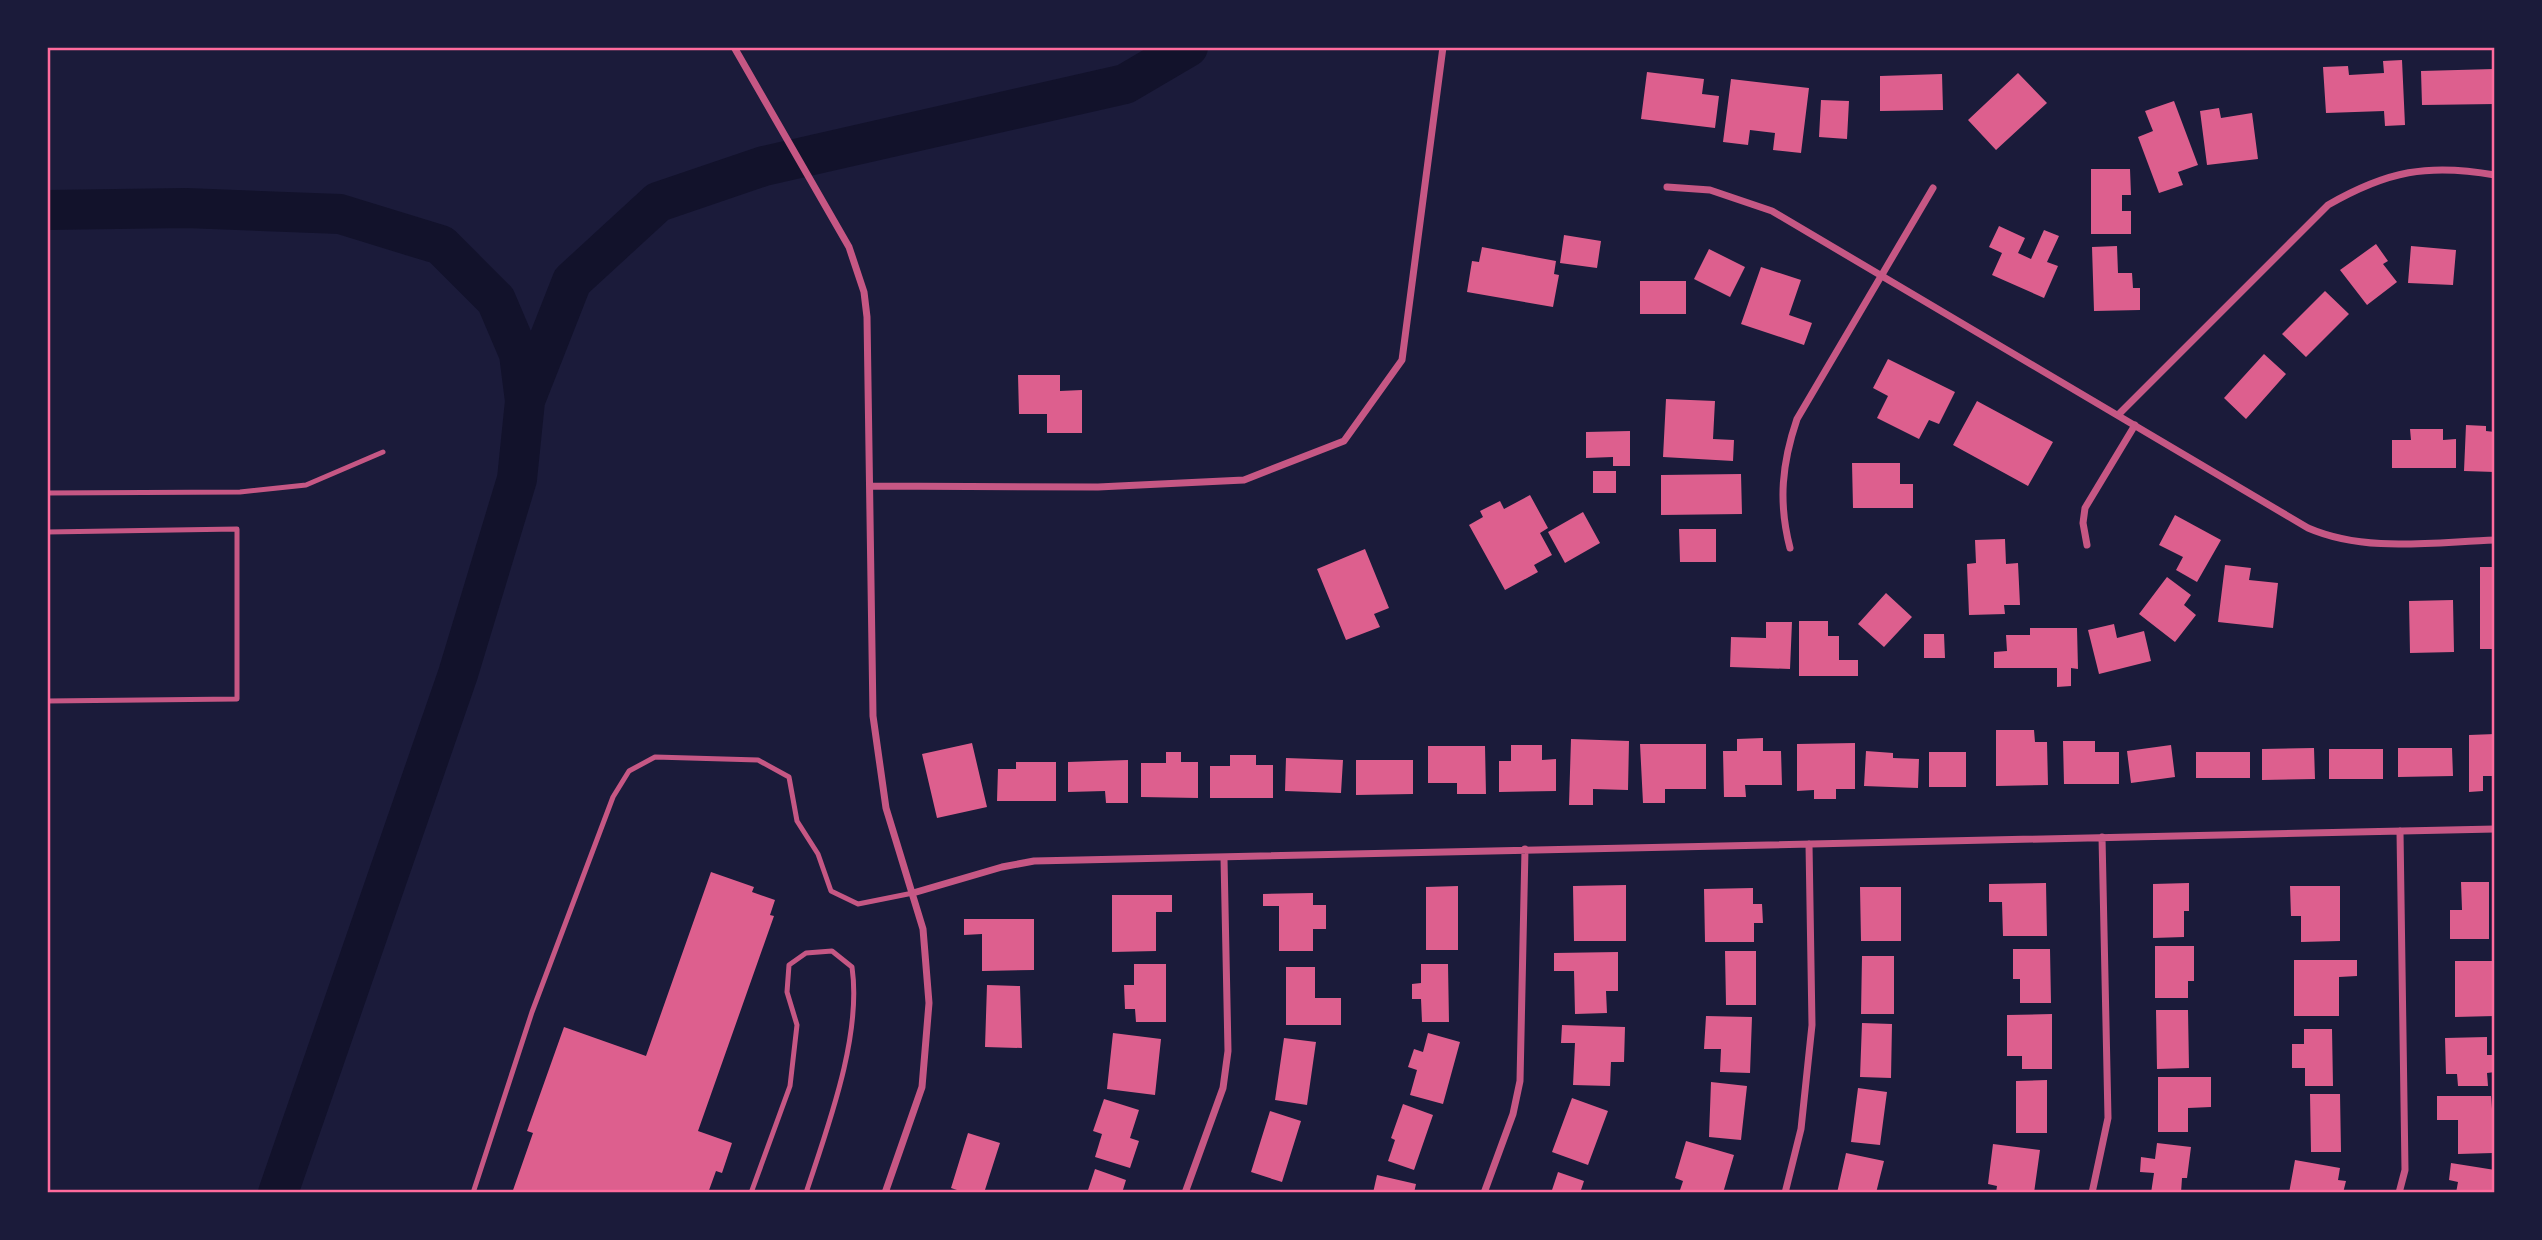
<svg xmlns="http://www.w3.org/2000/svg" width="2542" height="1240" viewBox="0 0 2542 1240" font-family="'Open Sans',sans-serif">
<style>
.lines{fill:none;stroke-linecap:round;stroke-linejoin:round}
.river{stroke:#12122b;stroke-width:40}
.building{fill:#dd5f8e}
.service{stroke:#c65784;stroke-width:5}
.minor{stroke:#c65784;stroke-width:7}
.neatline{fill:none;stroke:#ff6b9d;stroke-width:2.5}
</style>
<rect width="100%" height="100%" fill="#1b1b3a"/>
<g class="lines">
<path class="river" d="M 47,210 L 186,208 L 340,214 L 441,245 L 496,300 L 519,354 L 525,401 L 517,479 L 458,674 L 278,1193
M 526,398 L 572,281 L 658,202 L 764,166 L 1125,84 L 1188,47"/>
</g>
<path class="building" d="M 2402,60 L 2405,125 L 2385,126 L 2384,111 L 2326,113 L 2323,67 L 2348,66 L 2349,75 L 2384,73 L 2383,61 Z
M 2494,69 L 2495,104 L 2422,105 L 2421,71 Z
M 1647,72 L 1704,79 L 1702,94 L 1719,96 L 1715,128 L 1641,119 Z
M 2018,73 L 2047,103 L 1996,150 L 1968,120 Z
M 1942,74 L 1943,110 L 1880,111 L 1880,76 Z
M 1731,79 L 1809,88 L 1801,153 L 1773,150 L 1775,133 L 1750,130 L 1748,145 L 1723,142 Z
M 1821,100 L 1849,101 L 1847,139 L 1819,137 Z
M 2174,101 L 2198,165 L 2178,172 L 2183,185 L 2159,193 L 2138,137 L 2153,131 L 2145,111 Z
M 2219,108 L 2221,118 L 2252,113 L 2258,159 L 2207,165 L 2200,111 Z
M 2091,169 L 2130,169 L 2131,195 L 2122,195 L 2122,211 L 2131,211 L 2131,234 L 2091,234 Z
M 1999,226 L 2025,238 L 2018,253 L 2031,259 L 2044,230 L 2059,236 L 2047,262 L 2058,266 L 2044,298 L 1992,275 L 2002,253 L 1989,247 Z
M 1564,235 L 1601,241 L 1597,268 L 1560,263 Z
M 2376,244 L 2388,261 L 2383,264 L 2397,282 L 2367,305 L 2340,270 Z
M 2117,246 L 2118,273 L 2132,273 L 2133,288 L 2140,288 L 2140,310 L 2094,311 L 2092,247 Z
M 2411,246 L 2456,250 L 2453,285 L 2408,283 Z
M 1482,247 L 1556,261 L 1554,274 L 1559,275 L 1553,307 L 1467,292 L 1472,261 L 1479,262 Z
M 1709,249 L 1745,267 L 1730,297 L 1694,279 Z
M 1761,267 L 1801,280 L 1789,315 L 1812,323 L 1804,345 L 1741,324 Z
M 1640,281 L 1686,281 L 1686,314 L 1640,314 Z
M 2325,291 L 2349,314 L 2306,357 L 2282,334 Z
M 2264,354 L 2286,374 L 2246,419 L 2224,398 Z
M 1888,359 L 1955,392 L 1939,424 L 1929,420 L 1919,439 L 1877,418 L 1888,396 L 1873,388 Z
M 1018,375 L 1060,375 L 1060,391 L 1082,390 L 1082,433 L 1047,433 L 1047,414 L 1019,414 Z
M 1666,399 L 1715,401 L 1713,439 L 1734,440 L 1733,461 L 1663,457 Z
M 1977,401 L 2053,442 L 2028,486 L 1953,445 Z
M 2466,425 L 2486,426 L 2486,431 L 2495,432 L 2495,472 L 2464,471 Z
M 2410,429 L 2443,429 L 2443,440 L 2456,439 L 2456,468 L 2392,468 L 2392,440 L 2411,440 Z
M 1630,431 L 1630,466 L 1613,466 L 1613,457 L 1586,458 L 1586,432 Z
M 1852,463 L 1900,463 L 1900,484 L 1913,484 L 1913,508 L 1853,508 Z
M 1593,471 L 1616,471 L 1616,493 L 1593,493 Z
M 1741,474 L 1742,514 L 1661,515 L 1661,475 Z
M 1530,495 L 1548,528 L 1540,533 L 1552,555 L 1534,565 L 1538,572 L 1505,590 L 1469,525 L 1483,517 L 1480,511 L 1500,501 L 1504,509 Z
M 1583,512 L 1600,543 L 1565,563 L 1548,532 Z
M 2175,515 L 2221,540 L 2197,582 L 2176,570 L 2183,557 L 2159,545 Z
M 1679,529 L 1716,529 L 1716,562 L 1680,562 Z
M 2005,539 L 2006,564 L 2018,563 L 2020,605 L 2004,605 L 2005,614 L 1969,615 L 1967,564 L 1976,563 L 1975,540 Z
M 1365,549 L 1389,608 L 1374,614 L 1380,627 L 1346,640 L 1317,569 Z
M 2225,565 L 2251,568 L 2249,580 L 2278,583 L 2273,628 L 2218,622 Z
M 2480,567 L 2495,567 L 2495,649 L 2480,649 Z
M 2167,577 L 2191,595 L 2184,605 L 2196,615 L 2175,642 L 2139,614 Z
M 1886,593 L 1912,617 L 1884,647 L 1858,624 Z
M 2453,600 L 2454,652 L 2410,653 L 2409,601 Z
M 1799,621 L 1828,621 L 1828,636 L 1839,636 L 1839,660 L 1858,660 L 1858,676 L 1799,676 Z
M 1766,622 L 1792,622 L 1790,669 L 1730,667 L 1731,637 L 1766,638 Z
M 2114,624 L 2117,638 L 2144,631 L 2151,661 L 2099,674 L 2088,630 Z
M 2030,628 L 2077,628 L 2078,669 L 2071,668 L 2071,686 L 2057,687 L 2057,668 L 1994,668 L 1994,652 L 2007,651 L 2006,635 L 2030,635 Z
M 1924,634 L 1944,634 L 1945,658 L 1924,658 Z
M 1996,730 L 2034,730 L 2035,742 L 2047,742 L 2048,785 L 1996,786 Z
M 2495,734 L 2495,776 L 2483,776 L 2483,791 L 2469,792 L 2469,735 Z
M 1763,738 L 1763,751 L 1781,751 L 1782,785 L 1745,785 L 1746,797 L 1724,797 L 1723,751 L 1737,751 L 1737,739 Z
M 1571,739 L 1629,741 L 1628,790 L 1593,789 L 1593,805 L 1569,805 Z
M 2063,741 L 2095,741 L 2095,752 L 2119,752 L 2119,784 L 2064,784 Z
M 972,743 L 987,807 L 937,818 L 922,754 Z
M 1855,743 L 1855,789 L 1836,789 L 1836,799 L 1814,799 L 1814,790 L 1797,791 L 1797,744 Z
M 1640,744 L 1706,744 L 1706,789 L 1665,789 L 1665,803 L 1643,803 Z
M 1511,745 L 1542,745 L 1542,760 L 1556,759 L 1556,791 L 1499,792 L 1499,761 L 1511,761 Z
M 2171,745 L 2175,777 L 2131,783 L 2127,751 Z
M 1428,746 L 1485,746 L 1486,794 L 1457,794 L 1457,783 L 1428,783 Z
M 2314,748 L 2315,779 L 2262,780 L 2262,749 Z
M 2398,748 L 2452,748 L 2453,776 L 2398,777 Z
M 2329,749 L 2383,749 L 2383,779 L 2329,779 Z
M 1866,751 L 1893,753 L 1893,758 L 1919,759 L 1918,788 L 1864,786 Z
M 1166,752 L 1181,752 L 1181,762 L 1198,762 L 1198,798 L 1141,797 L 1141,763 L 1166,763 Z
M 1929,752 L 1966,752 L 1966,787 L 1929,787 Z
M 2196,752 L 2250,752 L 2250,778 L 2196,778 Z
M 1230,755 L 1256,755 L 1256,765 L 1273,765 L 1273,798 L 1210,798 L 1210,766 L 1230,766 Z
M 1286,758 L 1343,760 L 1341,793 L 1285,791 Z
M 1128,760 L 1128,803 L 1106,803 L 1105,791 L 1068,792 L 1068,762 Z
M 1356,760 L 1413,760 L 1413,794 L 1356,795 Z
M 1016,762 L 1056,762 L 1056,801 L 997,801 L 998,769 L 1016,769 Z
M 711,872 L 754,887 L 752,892 L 775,900 L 770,915 L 774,916 L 698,1131 L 732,1143 L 722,1173 L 716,1171 L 708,1193 L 512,1193 L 533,1133 L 527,1131 L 564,1027 L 646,1056 Z
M 2461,882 L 2489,882 L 2489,939 L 2450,939 L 2450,910 L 2462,910 Z
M 2046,883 L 2047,936 L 2003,936 L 2002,902 L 1989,902 L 1989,884 Z
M 2189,883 L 2189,911 L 2184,911 L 2184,937 L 2153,938 L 2153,884 Z
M 1626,885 L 1626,941 L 1574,941 L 1573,886 Z
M 1458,886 L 1458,950 L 1426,950 L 1426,887 Z
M 2290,886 L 2340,886 L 2340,941 L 2301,942 L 2301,916 L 2291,916 Z
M 1860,887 L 1901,887 L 1901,941 L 1861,941 Z
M 1753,888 L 1753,904 L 1762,904 L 1763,923 L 1754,923 L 1754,942 L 1705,942 L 1704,889 Z
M 1313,893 L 1313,905 L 1326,905 L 1326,929 L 1313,929 L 1313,951 L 1279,951 L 1279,906 L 1263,906 L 1263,894 Z
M 1112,895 L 1172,895 L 1172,912 L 1156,912 L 1156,951 L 1112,952 Z
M 964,919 L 1034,919 L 1034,970 L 982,971 L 982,934 L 964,935 Z
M 2155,946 L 2194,946 L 2194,981 L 2188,981 L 2188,998 L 2155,998 Z
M 2013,949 L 2050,949 L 2051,1003 L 2020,1003 L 2020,979 L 2013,979 Z
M 1725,951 L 1756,951 L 1756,1005 L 1726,1005 Z
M 1618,952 L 1618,991 L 1606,991 L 1607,1013 L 1575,1014 L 1574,971 L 1554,971 L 1554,953 Z
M 1862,956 L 1894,956 L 1894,1014 L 1861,1014 Z
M 2294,960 L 2357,960 L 2357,976 L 2339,977 L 2339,1016 L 2294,1016 Z
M 2455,961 L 2495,961 L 2495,1016 L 2455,1017 Z
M 1134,964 L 1166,964 L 1166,1022 L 1136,1022 L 1135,1009 L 1125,1009 L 1124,985 L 1134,985 Z
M 1421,964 L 1448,964 L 1449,1022 L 1422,1022 L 1421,999 L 1412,999 L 1412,984 L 1421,983 Z
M 1286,967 L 1315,967 L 1315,998 L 1341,998 L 1341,1025 L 1286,1025 Z
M 987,985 L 1020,986 L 1022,1048 L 985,1047 Z
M 2156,1010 L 2188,1010 L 2189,1068 L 2157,1069 Z
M 2052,1014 L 2052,1069 L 2022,1069 L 2022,1056 L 2007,1056 L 2007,1015 Z
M 1706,1016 L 1752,1017 L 1750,1073 L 1720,1072 L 1721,1049 L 1704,1049 Z
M 1862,1023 L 1892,1024 L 1891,1078 L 1860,1077 Z
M 1562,1025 L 1625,1027 L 1624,1062 L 1611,1062 L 1610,1086 L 1573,1085 L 1575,1043 L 1561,1043 Z
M 2304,1029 L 2332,1029 L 2333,1086 L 2305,1086 L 2305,1068 L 2292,1068 L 2292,1044 L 2304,1044 Z
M 1113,1033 L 1161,1039 L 1155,1095 L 1107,1089 Z
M 1428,1033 L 1460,1042 L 1443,1104 L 1410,1095 L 1417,1070 L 1408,1067 L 1414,1049 L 1423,1052 Z
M 2487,1037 L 2487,1055 L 2495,1055 L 2495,1072 L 2487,1073 L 2488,1086 L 2458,1086 L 2457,1074 L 2446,1074 L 2445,1038 Z
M 1284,1038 L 1316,1042 L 1307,1105 L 1275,1100 Z
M 2158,1077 L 2211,1077 L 2211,1107 L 2188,1108 L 2188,1132 L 2158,1132 Z
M 2047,1080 L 2047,1133 L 2016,1133 L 2016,1081 Z
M 1711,1082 L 1747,1086 L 1741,1140 L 1709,1137 Z
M 1858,1088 L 1887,1092 L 1880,1145 L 1851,1142 Z
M 2310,1094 L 2340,1094 L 2341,1152 L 2311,1152 Z
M 2437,1096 L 2491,1096 L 2492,1109 L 2495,1109 L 2493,1153 L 2458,1154 L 2458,1120 L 2437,1120 Z
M 1572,1098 L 1608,1111 L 1588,1165 L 1552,1152 Z
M 1104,1099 L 1139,1110 L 1130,1138 L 1139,1141 L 1130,1168 L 1095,1157 L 1102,1134 L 1093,1131 Z
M 1403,1104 L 1433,1115 L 1414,1170 L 1388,1161 L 1395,1140 L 1391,1138 Z
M 1270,1111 L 1301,1121 L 1282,1182 L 1251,1172 Z
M 968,1133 L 1000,1143 L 984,1193 L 966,1193 L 951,1188 Z
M 1686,1141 L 1734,1155 L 1723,1193 L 1679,1193 L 1683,1181 L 1675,1178 Z
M 2157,1143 L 2191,1147 L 2187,1178 L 2182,1178 L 2181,1193 L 2151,1193 L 2154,1173 L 2140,1172 L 2141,1157 L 2155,1159 Z
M 1993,1144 L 2040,1150 L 2034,1193 L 1996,1193 L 1997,1186 L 1988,1184 Z
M 1846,1153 L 1884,1161 L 1876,1193 L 1837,1193 Z
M 2295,1160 L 2340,1168 L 2338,1180 L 2346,1181 L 2343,1193 L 2289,1193 Z
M 2451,1163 L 2495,1170 L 2495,1193 L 2456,1193 L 2458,1182 L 2449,1180 Z
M 1095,1169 L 1126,1180 L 1122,1193 L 1087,1193 Z
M 1558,1172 L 1584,1181 L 1580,1193 L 1551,1193 Z
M 1377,1175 L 1416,1184 L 1414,1193 L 1373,1193 Z"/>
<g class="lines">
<path class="service" d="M 47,493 L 240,492 L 306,485 L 383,452
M 47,532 L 237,529 L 237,699 L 47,701
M 473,1193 L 532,1012 L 613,797 L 629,771 L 655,757 L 758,760 L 789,777 L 797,821 L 818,854 L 831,891 L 858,904 L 913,893
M 751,1193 L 790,1086 L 797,1025 L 787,992 L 789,965 L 806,953 L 832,951 L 852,967 C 862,1036 828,1126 806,1193"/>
<path class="minor" d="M 734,47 L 849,247 L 864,292 L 867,317 L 873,716 L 886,808 L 923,929 L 929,1003 L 922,1087 L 885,1193
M 1667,187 L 1710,190 L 1772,211 L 2308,528 C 2366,553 2432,542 2495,540
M 2118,415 L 2328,205 C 2387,171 2428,163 2495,175
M 870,486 L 1098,487 L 1244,480 L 1344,441 L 1402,360 L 1443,47
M 2087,545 L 2083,523 L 2085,508 L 2135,425
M 1790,548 C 1778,502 1782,463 1797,419 L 1933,188
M 913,893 L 1002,867 L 1034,861 L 2495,829
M 1185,1193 L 1223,1088 L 1228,1051 L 1224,858
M 1484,1193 L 1513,1114 L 1520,1081 L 1525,849
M 1785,1193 L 1801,1129 L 1812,1025 L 1809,844
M 2092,1193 L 2108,1118 L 2102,837
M 2399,1193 L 2405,1170 L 2400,831"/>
</g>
<rect width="2542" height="1240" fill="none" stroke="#1b1b3a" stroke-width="98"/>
<rect x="49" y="49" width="2444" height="1142" class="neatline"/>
</svg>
